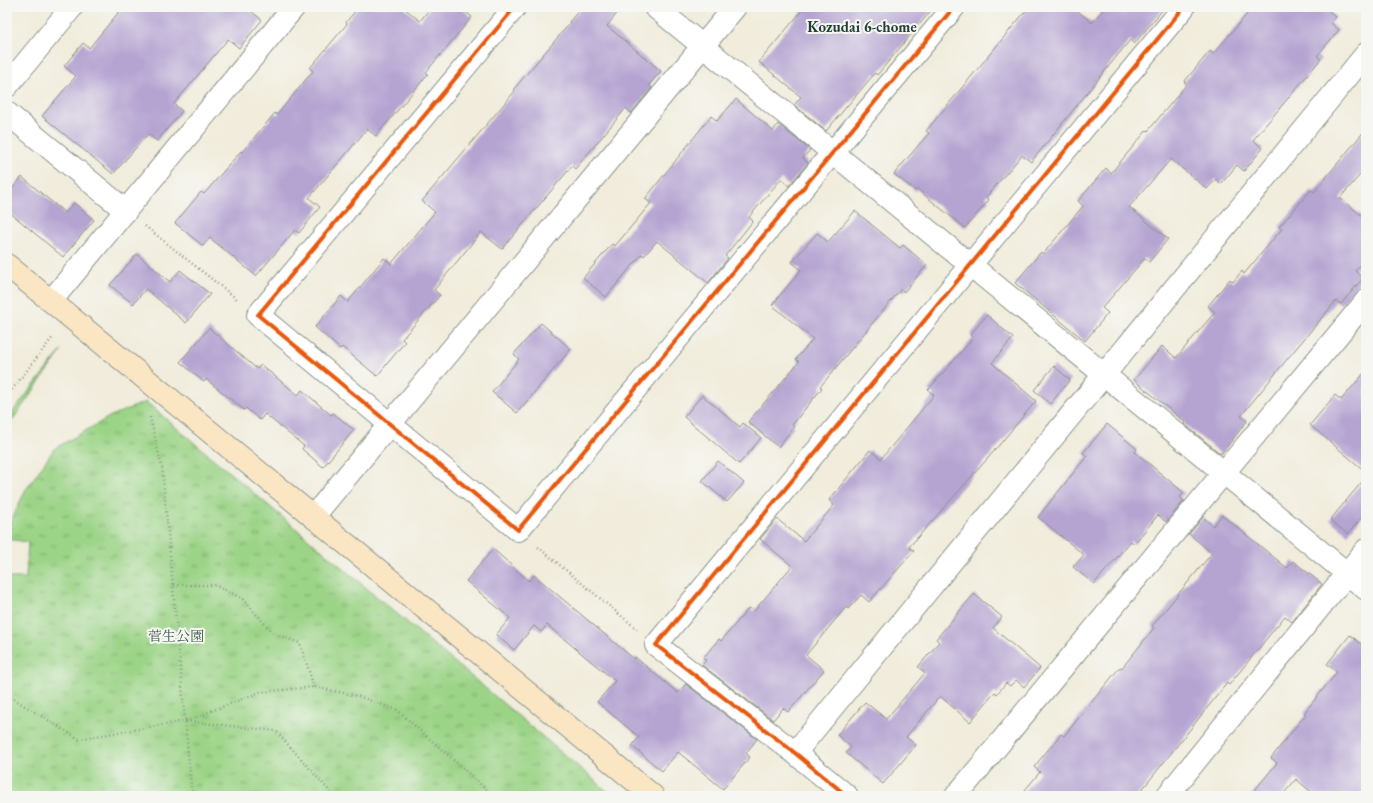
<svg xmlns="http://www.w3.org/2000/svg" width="1373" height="803" viewBox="0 0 1373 803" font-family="'EB Garamond','Noto Serif JP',serif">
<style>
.grass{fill:url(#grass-tufts);stroke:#5e885e}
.building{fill:#b5a4d2}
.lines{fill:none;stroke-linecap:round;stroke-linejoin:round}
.street-casing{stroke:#889488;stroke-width:24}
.secondary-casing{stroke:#889488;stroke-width:24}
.path{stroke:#889488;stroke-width:2.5;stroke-dasharray:1 3;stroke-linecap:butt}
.street{stroke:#fff;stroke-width:22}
.secondary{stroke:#fbe6c4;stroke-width:22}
.cycleway-casing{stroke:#f6f6f2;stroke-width:6}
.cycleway{stroke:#e8590c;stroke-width:4}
.labels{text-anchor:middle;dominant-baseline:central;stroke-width:4;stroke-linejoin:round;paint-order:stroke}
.park-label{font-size:14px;fill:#385b45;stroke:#f6f6f2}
.neighbourhood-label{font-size:15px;font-weight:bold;fill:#1f3d34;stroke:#f6f6f2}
</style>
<defs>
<pattern id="grass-tufts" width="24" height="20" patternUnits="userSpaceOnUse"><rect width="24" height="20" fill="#9cd487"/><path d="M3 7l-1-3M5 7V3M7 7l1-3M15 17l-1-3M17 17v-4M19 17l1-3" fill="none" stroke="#7fad6f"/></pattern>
</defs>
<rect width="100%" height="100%" fill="#f6f6f2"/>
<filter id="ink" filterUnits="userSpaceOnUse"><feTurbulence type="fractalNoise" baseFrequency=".025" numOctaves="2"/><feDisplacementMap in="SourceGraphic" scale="8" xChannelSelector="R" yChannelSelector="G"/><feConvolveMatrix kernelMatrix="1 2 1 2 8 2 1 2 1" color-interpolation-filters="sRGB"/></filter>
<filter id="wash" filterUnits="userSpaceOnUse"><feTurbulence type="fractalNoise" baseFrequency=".012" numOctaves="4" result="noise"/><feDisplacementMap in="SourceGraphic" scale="16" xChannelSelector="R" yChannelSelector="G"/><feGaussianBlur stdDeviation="0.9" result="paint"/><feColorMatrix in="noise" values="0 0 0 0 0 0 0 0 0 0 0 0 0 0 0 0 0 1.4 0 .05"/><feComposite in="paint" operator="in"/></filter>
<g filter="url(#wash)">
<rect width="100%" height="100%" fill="#f1ecdb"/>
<path class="grass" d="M 62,350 L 7,428 L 7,419 Z
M 146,402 L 613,796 L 7,796 L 7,578 L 26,578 L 28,542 L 7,539 L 7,530 L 25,491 L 54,449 L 111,416 Z"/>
<g id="blocks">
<path class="building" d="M 123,7 L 246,7 L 262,20 L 239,48 L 228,39 L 174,104 L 182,111 L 157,141 L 148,134 L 113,174 L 42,116 L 76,76 L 64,66 L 83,43 L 89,48 Z
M 359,7 L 403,7 L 420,21 L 431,7 L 460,7 L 472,17 L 426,72 L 428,74 L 376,136 L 367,129 L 309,198 L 320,207 L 299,233 L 295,230 L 256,276 L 210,238 L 203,246 L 175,223 L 201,192 L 204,194 L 241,151 L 242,152 L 275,113 L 277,115 L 313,71 L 310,68 L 347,24 L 346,22 Z
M 582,7 L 622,7 L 607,26 L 661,71 L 649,85 L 652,88 L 631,113 L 626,108 L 575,169 L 572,166 L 502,249 L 481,232 L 434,290 L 440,295 L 402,339 L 405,342 L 377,376 L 342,347 L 340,349 L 315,327 L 341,296 L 348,302 L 384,258 L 391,264 L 435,212 L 422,201 L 515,91 L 513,90 L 570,23 L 569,22 Z
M 805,7 L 934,7 L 877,75 L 875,73 L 826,131 L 794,105 L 801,97 L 759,62 Z
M 1029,7 L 1073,7 L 1092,23 L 1105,7 L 1165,7 L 1134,44 L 1130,40 L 1031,162 L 1022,155 L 986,197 L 989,200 L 965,228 L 917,189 L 916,191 L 894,174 L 929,133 L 926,131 Z
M 1253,7 L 1324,7 L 1336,17 L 1331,23 L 1339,30 L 1317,56 L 1321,59 L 1253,140 L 1263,148 L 1244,171 L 1237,165 L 1221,184 L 1216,179 L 1207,189 L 1171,159 L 1129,207 L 1168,239 L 1149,262 L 1145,258 L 1102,308 L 1108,313 L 1085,341 L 1015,283 L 1041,252 L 1043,254 L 1083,206 L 1078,201 L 1106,168 L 1111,173 L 1147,130 L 1148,131 L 1187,84 L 1184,82 L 1210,51 L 1213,54 Z
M 736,99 L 773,131 L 778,124 L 810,150 L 803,158 L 808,163 L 789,186 L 781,179 L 749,217 L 753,221 L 725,256 L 728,258 L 708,283 L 657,241 L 644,256 L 642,254 L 606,297 L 583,278 L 612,244 L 615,246 L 651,203 L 645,199 L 711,116 L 717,121 Z
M 1366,129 L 1366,168 L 1340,198 L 1366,219 L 1366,258 L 1355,271 L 1363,278 L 1341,304 L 1336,301 L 1288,358 L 1241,416 L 1247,421 L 1221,454 L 1184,424 L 1185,422 L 1134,380 L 1162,346 L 1176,358 L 1215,312 L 1208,306 L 1230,279 L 1233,282 L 1242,271 L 1244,274 L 1282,229 L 1279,227 L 1311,190 L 1314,192 Z
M 22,177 L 65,213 L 74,203 L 94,220 L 63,257 L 7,210 L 7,195 Z
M 855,211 L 900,248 L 903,245 L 927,265 L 904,292 L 901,289 L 871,325 L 820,387 L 822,388 L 792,425 L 794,427 L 778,447 L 748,422 L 799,362 L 796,359 L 813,339 L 772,305 L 801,270 L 792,262 L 817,233 L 828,242 Z
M 137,254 L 170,282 L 180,270 L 210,294 L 186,323 L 146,289 L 133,304 L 110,285 Z
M 987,315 L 1013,338 L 992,363 L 1036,401 L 989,457 L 909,547 L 914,551 L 869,602 L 861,595 L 848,609 L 846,607 L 806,655 L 824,670 L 788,712 L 783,708 L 773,720 L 702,665 L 706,660 L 703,658 L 719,639 L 721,641 L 749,608 L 754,611 L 792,566 L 760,539 L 777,519 L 804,541 L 834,505 L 829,500 L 870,450 L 881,459 L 934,395 L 928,390 L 973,338 L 970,335 Z
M 541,323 L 571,349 L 517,413 L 492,392 L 519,359 L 514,354 Z
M 209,328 L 257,369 L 261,365 L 298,395 L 302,390 L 331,415 L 333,413 L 354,430 L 323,467 L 302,449 L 304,446 L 265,414 L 260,420 L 246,408 L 244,410 L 206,379 L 204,382 L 180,362 Z
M 1054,366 L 1070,380 L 1050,404 L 1034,390 Z
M 1366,371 L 1366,472 L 1310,425 L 1335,395 L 1341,400 Z
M 702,395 L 740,427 L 743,423 L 761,438 L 739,464 L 684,417 Z
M 1107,424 L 1137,449 L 1135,452 L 1184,493 L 1180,497 L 1184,501 L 1166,522 L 1158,515 L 1134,544 L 1131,541 L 1094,584 L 1073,567 L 1084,555 L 1038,517 L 1087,456 L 1083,453 Z
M 718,461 L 744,483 L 727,502 L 702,481 Z
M 1366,477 L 1366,512 L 1348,534 L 1330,520 Z
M 1222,515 L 1287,568 L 1293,561 L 1322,584 L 1292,622 L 1285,616 L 1229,685 L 1227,683 L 1137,796 L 1020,796 L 1040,772 L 1034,767 L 1061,734 L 1064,736 L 1120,667 L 1122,668 L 1154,628 L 1152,626 L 1212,553 L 1189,534 L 1203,517 L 1213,526 Z
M 493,549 L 529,581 L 534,575 L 634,659 L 635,657 L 678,693 L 686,684 L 757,739 L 746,753 L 750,757 L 723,789 L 678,752 L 662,771 L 632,746 L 639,737 L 597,702 L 615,681 L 547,625 L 541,632 L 534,626 L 514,650 L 496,635 L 510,618 L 466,581 Z
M 974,594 L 1002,617 L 993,628 L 1040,668 L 1024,687 L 1016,680 L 1010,686 L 1006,683 L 997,694 L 995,692 L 970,722 L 940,696 L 906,737 L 916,745 L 883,784 L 846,753 L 851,747 L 837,735 L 865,702 L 886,719 L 925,673 L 918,667 L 939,642 L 936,639 Z
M 1350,635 L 1366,648 L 1366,796 L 1316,796 L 1296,779 L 1282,796 L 1250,796 L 1277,763 L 1271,758 L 1306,714 L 1304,713 L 1337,672 L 1327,664 Z"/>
</g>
</g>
<g filter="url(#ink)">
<use href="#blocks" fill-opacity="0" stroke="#889488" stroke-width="1"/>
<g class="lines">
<g class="street-casing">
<path id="street" d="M 515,7 L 258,315 L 518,530 L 954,7
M 655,7 L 1366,589
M 7,86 L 72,7
M 7,113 L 126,211
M 51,301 L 294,7
M 313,517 L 735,7
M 795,753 L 1366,54
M 847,796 L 795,753 L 656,645 L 1184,7
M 956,796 L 1366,301
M 1167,796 L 1366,550"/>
</g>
<g class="secondary-casing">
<path id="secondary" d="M 7,265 L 653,796"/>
</g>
<path class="path" d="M 145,226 L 238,300
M 7,396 L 53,337
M 150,417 L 162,467 L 192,796
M 538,547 L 637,629
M 174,585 L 214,585 L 242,598 L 273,633 L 300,643 L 314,687
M 7,695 L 79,739 L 186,721 L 260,692 L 314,687 L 358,696 L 397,710 L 494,796
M 186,721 L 276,731 L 334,796"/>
<use href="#street" class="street"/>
<use href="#secondary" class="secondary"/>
<g class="cycleway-casing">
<path id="cycleway" d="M 515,7 L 258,315 L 518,530 L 954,7
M 847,796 L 795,753 L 656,645 L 1184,7"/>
</g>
<use href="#cycleway" class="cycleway"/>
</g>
</g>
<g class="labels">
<g class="park-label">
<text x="176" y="636">菅生公園</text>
</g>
<g class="neighbourhood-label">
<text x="862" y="26">Kozudai 6-chome</text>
</g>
</g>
<rect width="1373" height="803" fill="none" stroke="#f6f6f2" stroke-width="24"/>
</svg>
